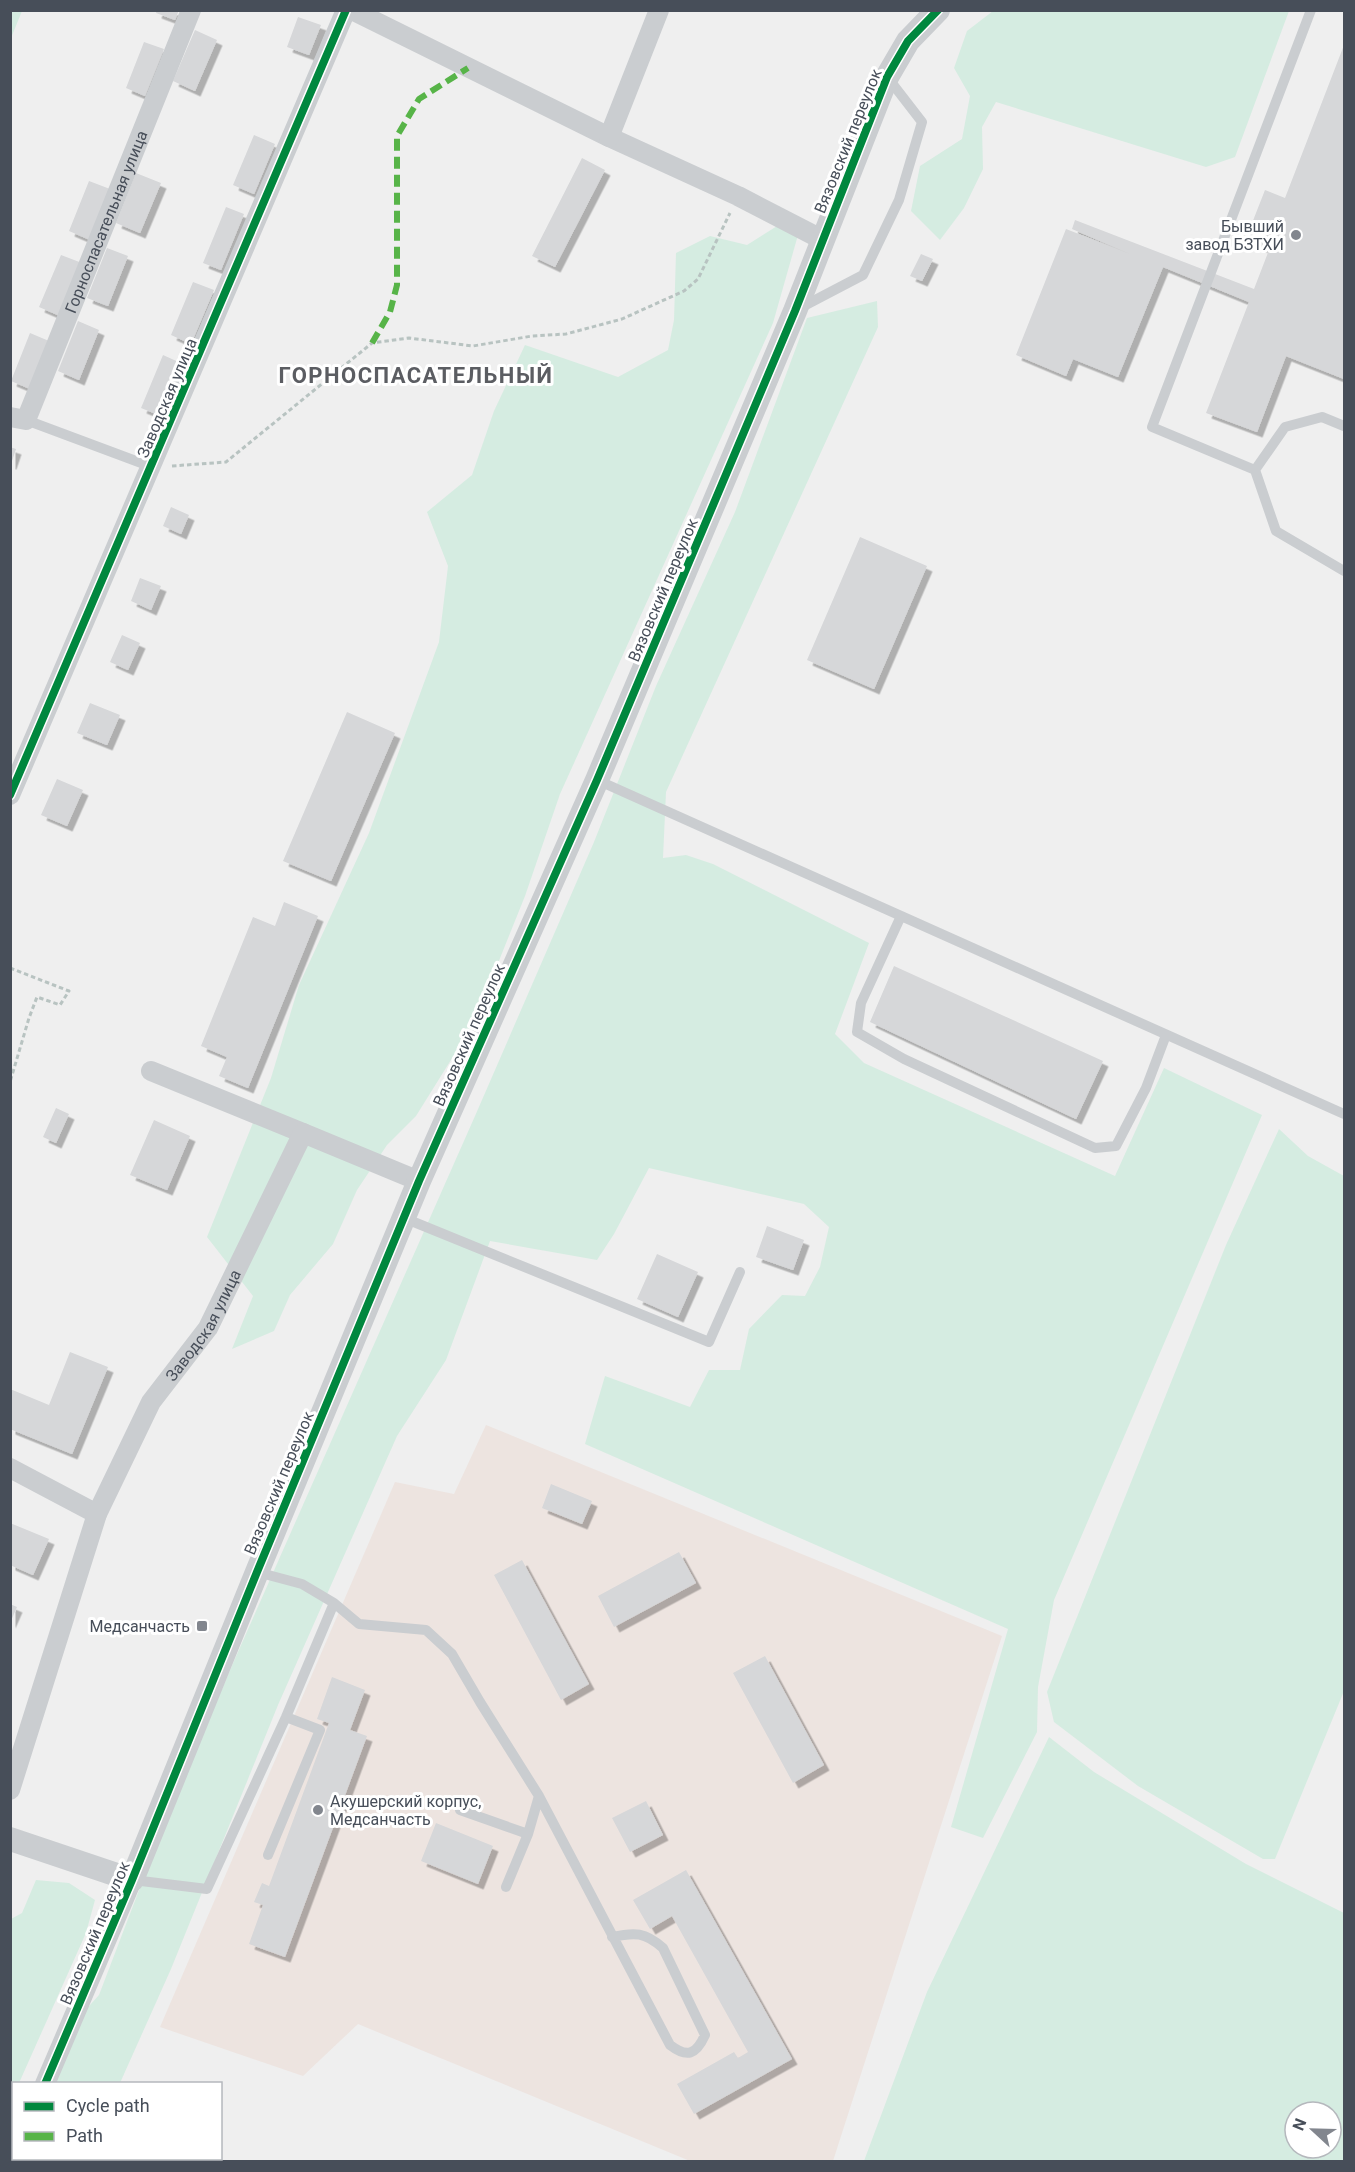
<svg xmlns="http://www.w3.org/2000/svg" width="1355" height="2172" font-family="Roboto,sans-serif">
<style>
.medical{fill:#ede4e0}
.green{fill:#d5ece1;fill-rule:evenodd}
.building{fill:#d6d7d9;filter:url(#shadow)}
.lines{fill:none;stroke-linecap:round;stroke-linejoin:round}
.path{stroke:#b8c3c1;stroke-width:3;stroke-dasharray:4.5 3;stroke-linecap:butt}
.service{stroke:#cacdd0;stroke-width:10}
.minor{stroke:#cacdd0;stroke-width:20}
.tertiary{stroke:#cacdd0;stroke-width:24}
.quiet{stroke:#57b448;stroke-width:6;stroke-dasharray:12 6;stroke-linecap:butt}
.cycleway-casing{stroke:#fff;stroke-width:11}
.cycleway{stroke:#00873e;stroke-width:8}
.poi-dot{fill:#82868e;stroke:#fff;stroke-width:2}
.labels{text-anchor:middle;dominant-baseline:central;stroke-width:6;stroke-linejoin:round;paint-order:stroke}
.street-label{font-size:16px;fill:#474e59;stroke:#fff}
.poi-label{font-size:16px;fill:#474e59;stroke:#fff;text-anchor:end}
.district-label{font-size:22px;font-weight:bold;letter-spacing:1.5px;fill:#5b5d62;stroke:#fff}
</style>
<defs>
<filter id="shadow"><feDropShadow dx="5.5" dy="5.5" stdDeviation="0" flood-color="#0004"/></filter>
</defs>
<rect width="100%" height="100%" fill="#efefef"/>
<!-- medical -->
<path class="medical" d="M486 1425 1002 1636 833 2161H690L358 2024 303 2076 160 2027 395 1482 454 1494Z"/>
<!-- green -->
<path class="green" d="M11 10 22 11 11 38 10 11Z
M993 11V10L1289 11 1235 157 1206 167 996 102 982 127 983 169 964 208 940 240 911 211 920 166 962 139 970 96 954 68 967 31Z
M785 221 798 235 773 323 560 794 525 896 474 1023 416 1116 387 1145 357 1190 333 1244 290 1295 274 1331 232 1349 253 1296 207 1237 271 1078 299 985 369 833 439 642 448 566 427 512 472 475 494 411 525 345 618 377 668 350 674 320 676 253 710 236 747 245Z
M877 301 878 327 666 792 663 858 686 855 713 864 869 943 835 1034 864 1063 1115 1176 1164 1068 1262 1115 1054 1600 1038 1687 1037 1732 983 1838 951 1827 1008 1629 585 1444 605 1376 690 1407 709 1370H740L749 1329 782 1295 805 1296 820 1267 829 1227 804 1204 649 1168 614 1234 597 1260 490 1241 446 1360 397 1436 278 1705 171 1969 120 2083 54 2084 80 2016 99 1995 162 1830 234 1661 475 1116 594 842 656 686 735 512 807 318Z
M1279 1129 1308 1156 1344 1176V1691L1275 1859H1263L1138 1786 1054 1722 1047 1692 1226 1245Z
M1049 1737 1094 1772 1246 1864 1344 1913V2161H864L927 1992ZM1295 2112H1331V2148H1295Z
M36 1880 69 1883 95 1900 86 1933 19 2083 14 2084 13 2096 11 2104V1919L22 1913Z
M25 2159V2158L87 2159 85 2162 24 2161Z"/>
<!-- building -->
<path class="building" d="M157 10H179L175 20 156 13Z
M298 17 321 25 309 55 287 47Z
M195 30 217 40 195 91 173 81Z
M144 42 164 49 145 96 126 88Z
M1344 45V379L1286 356 1257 432 1206 413 1249 302 1163 267 1118 377 1073 359 1066 376 1016 355 1066 229 1130 254 1072 229 1075 220 1254 289 1269 250 1245 241 1265 190 1285 198Z
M254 135 275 144 254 194 233 185Z
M582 158 605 170 555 267 532 256Z
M136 173 161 183 140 233 116 223Z
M89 181 110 189 90 240 69 231Z
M226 207 244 214 221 270 203 263Z
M107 248 128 256 108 306 87 298Z
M921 254 933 259 922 281 910 276Z
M61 255 82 263 60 316 39 307Z
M193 282 214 290 191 344 171 335Z
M78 321 99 330 79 380 58 371Z
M30 333 49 341 30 389 11 381Z
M163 355 183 364 161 416 141 408Z
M10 447 16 449 11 464H10Z
M171 507 189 515 181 534 163 526Z
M860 537 927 566 874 689 807 660Z
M140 578 161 586 151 610 131 601Z
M122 635 140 643 128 670 110 662Z
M90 703 120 715 107 745 77 733Z
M347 712 395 733 331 881 283 861Z
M57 779 83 790 67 826 41 815Z
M284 902 318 916 248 1088 219 1076 227 1057 201 1046 253 917 275 926Z
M894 966 1103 1061 1076 1119 870 1022Z
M56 1108 69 1114 56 1143 43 1137Z
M154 1120 190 1136 167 1190 130 1175Z
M767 1226 804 1240 793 1270 756 1257Z
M657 1254 698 1272 678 1317 637 1299Z
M70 1352 108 1367 72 1454 10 1429V1389L49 1405Z
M551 1484 592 1501 582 1524 542 1508Z
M10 1523 49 1539 33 1575 10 1565Z
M679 1552 696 1583 614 1627 598 1596Z
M522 1560 589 1684 561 1700 494 1575Z
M10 1604 17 1607 10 1623Z
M765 1656 824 1765 793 1783 733 1673Z
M332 1677 365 1690 350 1730 367 1736 285 1957 249 1944 263 1905 254 1902 262 1883 269 1886 329 1723 317 1719Z
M646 1801 663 1835 630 1852 612 1818Z
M436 1823 493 1846 478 1884 421 1861Z
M686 1870 792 2059 694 2114 677 2084 734 2052 738 2058 748 2052 672 1916 650 1929 633 1900Z"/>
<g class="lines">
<!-- path -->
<path class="path" d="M172 466 226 462 372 343 409 338 473 346 532 336 566 334 622 319 684 291 698 279 730 213
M10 968 69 991 60 1005 37 997 29 1018 10 1082"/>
<!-- service -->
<path class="service" d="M1311 10 1152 427 1255 470 1285 427 1322 417 1344 426
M798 309 863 275 899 200 922 122 888 78
M26 420 152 467
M1255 470 1276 531 1344 571
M597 780 1344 1114
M901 916 861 1003 857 1032 904 1059 1095 1148 1116 1146 1146 1088 1166 1035
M404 1218 709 1342 740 1272
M334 1603 359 1624 426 1630 452 1654 480 1702 539 1796 670 2045C687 2058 696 2055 705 2035L663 1948C645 1932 635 1932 612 1937
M460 1810 528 1834
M268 1855 320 1730 286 1717
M133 1880 207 1889 286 1717 334 1603 302 1584 257 1572
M506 1887 528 1834 539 1796"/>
<!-- minor -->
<g class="minor">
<path d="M352 10 609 137 738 196 823 240"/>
<path d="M609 137 659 10"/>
<path id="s1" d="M10 417 26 420 191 10"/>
<path d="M10 795 346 10"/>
<path d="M151 1071 303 1133"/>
<path d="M10 1468 97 1514"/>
<path id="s2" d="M10 1790 97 1514 151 1402 208 1328 303 1133 419 1181"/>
<path d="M45 2084 132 1880"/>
<path d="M12 2162 14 2158"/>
</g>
<!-- tertiary -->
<path class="tertiary" d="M10 1839 132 1880 257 1572 419 1181 597 780 795 311 887 77 908 41 938 10"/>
<!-- quiet -->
<path class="quiet" d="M372 343 390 312 397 285V136L419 99 468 68"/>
<defs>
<path id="cycleway" d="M10 795 346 10
M45 2084 132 1880 257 1572 419 1181 597 780 795 311 887 77 908 41 938 10"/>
</defs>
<!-- cycleway casing -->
<use href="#cycleway" class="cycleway-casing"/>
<!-- cycleway -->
<use href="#cycleway" class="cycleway"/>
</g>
<!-- markers -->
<g class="poi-dot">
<circle cx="1296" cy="235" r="6"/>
<rect x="196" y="1620" width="12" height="12" rx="3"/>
<circle cx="318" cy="1810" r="6"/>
</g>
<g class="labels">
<!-- street labels -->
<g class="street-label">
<text transform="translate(848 141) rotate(-68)">Вязовский переулок</text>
<text stroke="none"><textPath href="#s1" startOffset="230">Горноспасательная улица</textPath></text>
<text transform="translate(167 398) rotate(-67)">Заводская улица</text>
<text transform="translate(663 590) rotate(-67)">Вязовский переулок</text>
<text transform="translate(469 1035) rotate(-66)">Вязовский переулок</text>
<text stroke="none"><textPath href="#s2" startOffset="507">Заводская улица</textPath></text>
<text transform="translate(279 1483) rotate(-67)">Вязовский переулок</text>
<text transform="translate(95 1933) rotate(-67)">Вязовский переулок</text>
</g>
<!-- poi labels -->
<g class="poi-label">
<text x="1284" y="226">Бывший<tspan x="1284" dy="18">завод БЗТХИ</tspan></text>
<text x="190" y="1626">Медсанчасть</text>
<text x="330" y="1801" text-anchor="start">Акушерский корпус,<tspan x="330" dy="18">Медсанчасть</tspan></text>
</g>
<!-- district labels -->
<g class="district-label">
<text x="416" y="375">ГОРНОСПАСАТЕЛЬНЫЙ</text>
</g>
</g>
<!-- border -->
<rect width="1355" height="2172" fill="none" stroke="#474e59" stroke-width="24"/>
<!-- legend -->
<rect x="12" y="2082" width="210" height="78" fill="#ffffff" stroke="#b5b8bd" stroke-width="1.5"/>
<rect x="24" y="2102" width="30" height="9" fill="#00873e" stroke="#b5b8bd" stroke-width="1.5"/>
<text x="66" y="2112" font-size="18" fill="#474e59">Cycle path</text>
<rect x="24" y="2132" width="30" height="9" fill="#57b448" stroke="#b5b8bd" stroke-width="1.5"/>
<text x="66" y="2142" font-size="18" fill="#474e59">Path</text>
<!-- north arrow -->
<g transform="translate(1313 2130) rotate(292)"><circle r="28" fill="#ffffff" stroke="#b5b8bd" stroke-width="1.5"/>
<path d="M0-4.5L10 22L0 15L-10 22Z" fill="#82868e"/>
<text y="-9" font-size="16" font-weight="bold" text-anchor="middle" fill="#474e59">N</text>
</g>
</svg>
